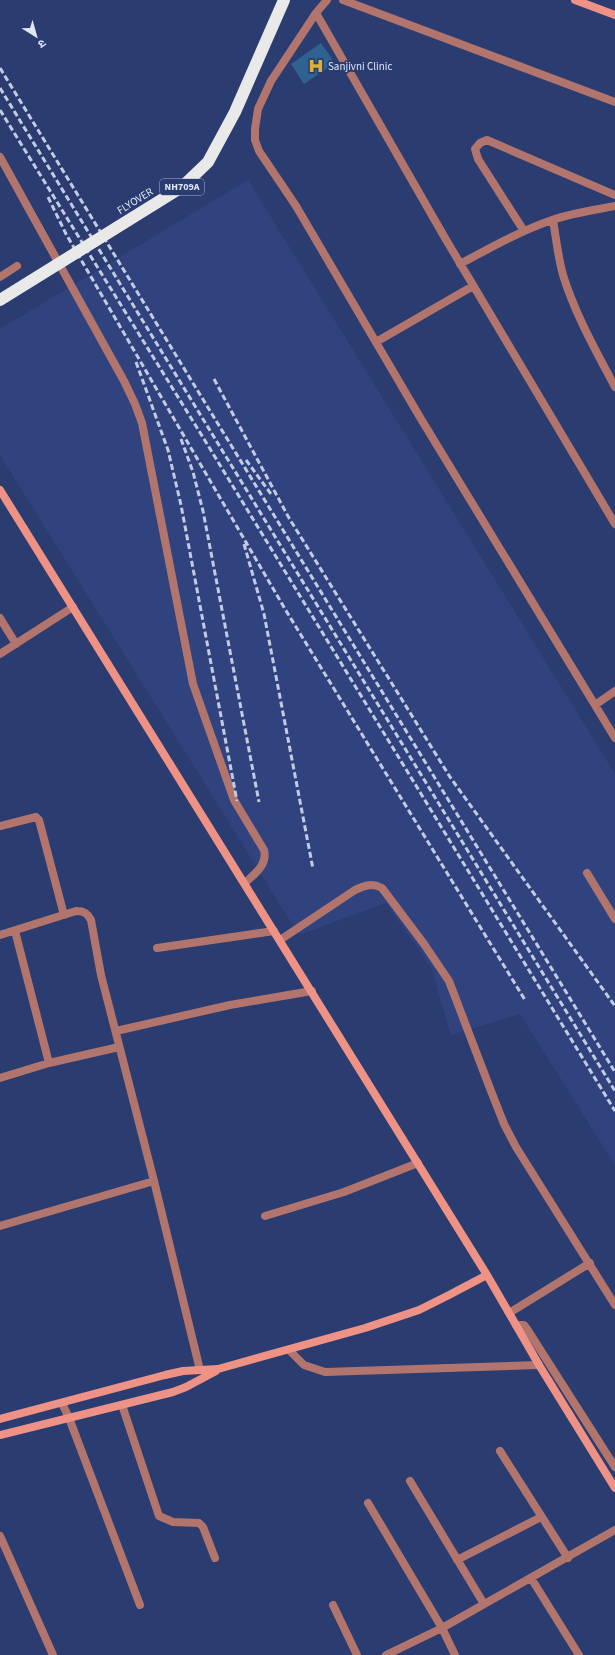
<svg xmlns="http://www.w3.org/2000/svg" width="615" height="1655" font-family="'Source Sans 3','Noto Sans Devanagari',sans-serif">
<style>
.built{fill:#31437e}
.building{fill:#2f6290}
.lines{fill:none;stroke-linecap:round;stroke-linejoin:round}
.lane{stroke:#b1756e;stroke-width:8}
.street{stroke:#b1756e;stroke-width:8}
.secondary{stroke:#ef9286;stroke-width:8}
.rail{stroke:#c2cbe4;stroke-width:3;stroke-dasharray:6 3;stroke-linecap:butt}
.highway-bridge{stroke:#e9e9e9;stroke-width:12}
.labels{text-anchor:middle;dominant-baseline:central;stroke-width:4;stroke-linejoin:round;paint-order:stroke}
.shield{fill:#2a3c70;stroke:#a8b3d1;stroke-width:1}
.shield-label{font-size:10px;font-weight:bold;fill:#dee6fa}
.poi-label{font-size:11px;fill:#dee6fa;stroke:#2a3c70;text-anchor:start}
.street-label{font-size:11px;fill:#dee6fa;stroke:#2a3c70}
</style>
<rect width="100%" height="100%" fill="#2a3c70"/>
<!-- built -->
<path class="built" d="M248 180 615 774V1165L520 1014 451 1035 431 967 386 903 299 935 0 455V329Z"/>
<!-- building -->
<path class="building" d="M321 43 335 63 304 84 291 64Z"/>
<g class="lines">
<!-- lane -->
<path class="lane" d="M0 157 124 381 135 404 142 423 193 684 234 800 264 850C268 865 254 874 245 883
M516 1325H524L527 1329 615 1467
M122 1405 159 1516 173 1522 199 1523 203 1527 215 1558"/>
<!-- street -->
<path class="street" d="M327 0 316 13 271 81 258 109 255 129V140L259 151 296 206 421 419 615 738
M343 0 615 102
M316 13 445 238 615 524
M553 220C556 238 558 257 563 275 575 314 596 351 615 387
M524 231 478 159 475 149 480 143 487 140 615 195
M460 264C490 248 520 231 552 220 572 213 594 210 615 206
M0 277 17 266
M376 342 473 286
M0 618 16 644
M0 654 73 607
M595 705 615 691
M0 826 36 817 39 820 64 915
M587 873 615 919
M15 931 49 1063
M0 935 76 911C84 911 87 913 91 920L101 975 154 1181 200 1370
M280 940 355 890C366 885 372 883 382 888L424 944 449 981 491 1091 504 1124 516 1147 615 1305
M157 948 274 931
M116 1031 230 1005 312 991
M0 1078 49 1063 119 1047
M265 1216 344 1192 418 1163
M0 1226 154 1181
M509 1313 590 1263
M289 1350 304 1365 325 1372 539 1365
M62 1403 69 1418 140 1605
M500 1451 568 1558
M410 1481 484 1604
M368 1503 442 1628 455 1655
M0 1536 53 1655
M457 1560 541 1517
M531 1578 579 1655
M333 1605 357 1655
M386 1655 442 1628 615 1530"/>
<!-- secondary -->
<path class="secondary" d="M575 0 615 15
M0 490 487 1275 539 1365 615 1488
M0 1419 165 1375 183 1371 218 1369 365 1328 419 1310 449 1295 487 1275
M0 1435 173 1392 186 1387 216 1371"/>
<!-- rail -->
<path class="rail" d="M0 68 615 1072
M0 88 615 1091
M0 110 204 439 615 1111
M48 197 66 234 285 609 525 1000
M136 362 168 450 181 505 237 801
M214 379 289 518 450 777 615 1006
M181 439 193 472 203 511 259 802
M246 460 271 494
M244 544 264 614 313 869"/>
<!-- highway-bridge -->
<path class="highway-bridge" d="M0 300 182 187 208 162 235 112 284 0"/>
</g>
<!-- icons -->
<defs>
<symbol id="hospital-bare" viewBox="-9 -9 18 18"><path d="M-5-5h3v3.5h4V-5h3V5h-3V1.5h-4V5h-3Z" fill="#deb133" stroke="#2a3c70" stroke-width="2.5" paint-order="stroke"/></symbol>
</defs>
<g fill-rule="evenodd">
<use href="#hospital-bare" x="305" y="55" width="22" height="22"/>
</g>
<g class="labels">
<!-- shield labels -->
<rect class="shield" x="160" y="179" width="44" height="16" rx="3"/>
<g class="shield-label">
<text x="182" y="187">NH709A</text>
</g>
<!-- poi labels -->
<g class="poi-label">
<text x="328" y="66">Sanjivni Clinic</text>
</g>
<!-- street labels -->
<g class="street-label">
<text transform="translate(135 201) rotate(-32)">FLYOVER</text>
</g>
</g>
<!-- north arrow -->
<g transform="translate(36 36) rotate(143)" stroke="#2a3c70" stroke-width="3" paint-order="stroke">
<path d="M0-3L7 15L0 10L-7 15Z" fill="#dee6fa"/>
<text y="-6" font-size="11" font-weight="bold" text-anchor="middle" fill="#dee6fa">उ</text>
</g>
</svg>
